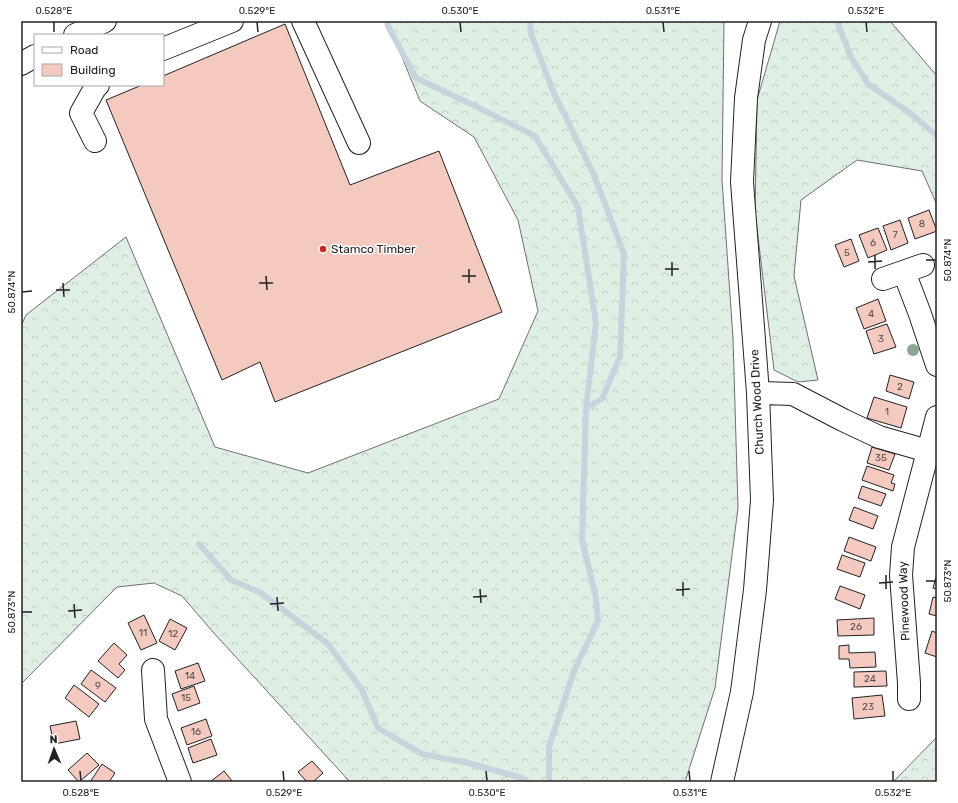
<svg xmlns="http://www.w3.org/2000/svg" width="958" height="803" font-family="Rubik,sans-serif">
<style>
.forest{fill:url(#forest-crowns);stroke:#6f6f6f}
.lines{fill:none;stroke-linecap:round;stroke-linejoin:round}
.stream{stroke:#c7d3dd;stroke-width:6}
.building{fill:#f3c9c0;stroke:#222}
.minor-casing{stroke:#222;stroke-width:24}
.minor{stroke:#fff;stroke-width:22}
.tree{fill:#8da692}
.ticks{fill:none;stroke:#222;stroke-width:1.5}
.poi-dot{fill:#c62828;stroke:#fff;stroke-width:1.5}
.labels{text-anchor:middle;dominant-baseline:central;stroke-width:3;stroke-linejoin:round;paint-order:stroke}
.number-label{font-size:10px;fill:#564c4a}
.poi-label{font-size:12px;fill:#222;stroke:#fff;text-anchor:start}
.street-label{font-size:12px;fill:#222;stroke:#fff}
.neatline{fill:none;stroke:#222;stroke-width:1.5}
.ticks-label{font-size:10px;text-anchor:middle;fill:#222}
</style>
<defs>
<pattern id="forest-crowns" width="20" height="18" patternUnits="userSpaceOnUse"><rect width="20" height="18" fill="#e0efe3"/><path d="M2 6a3 3 0 1 1 6 0M12 15a3 3 0 1 1 6 0" fill="none" stroke="#c0cdc2"/></pattern>
</defs>
<rect width="100%" height="100%" fill="#fff"/>
<!-- forest -->
<path class="forest" d="M387 21H724L722 180 733 338 738 508 715 688 685 782H350L213 632 182 596 154 583 117 587 21 684V326L26 315 126 237 215 447 308 473 499 399 538 311 518 220 474 137 420 101Z
M780 21H890L937 76V205L922 171 857 160 801 200 794 276 818 380 798 382 774 370 755 212 757 100Z
M937 737V782H893Z"/>
<g class="lines">
<!-- stream -->
<path class="stream" d="M387 21 388 26 416 78 471 104 535 136 578 207 596 323 586 408 582 540 596 598 598 621 574 671 549 747V782
M530 21 531 34 553 91 594 175 624 254 620 357 602 399 586 408
M837 21 850 55 868 84 910 113 937 136
M199 544 231 580 261 593 328 644 362 690 378 728 422 754 468 763 522 778 526 782"/>
</g>
<!-- building -->
<path class="building" d="M285 24 350 185 439 151 502 312 275 402 260 362 222 380 106 100 142 85H163V76Z
M929 210 937 231 915 239 908 218Z
M900 220 908 243 891 250 883 226Z
M878 228 887 250 868 258 859 235Z
M851 239 859 261 844 267 835 245Z
M878 299 886 321 864 329 856 308Z
M887 324 896 347 874 354 866 331Z
M890 375 914 382 909 399 886 391Z
M874 397 907 407 901 428 867 418Z
M872 447 895 454 889 470 867 463Z
M867 466 894 475 891 483 895 484 893 491 862 480Z
M862 486 886 494 881 506 858 498Z
M854 507 878 516 873 529 849 520Z
M849 537 876 547 871 561 844 551Z
M842 555 865 563 860 577 837 569Z
M937 574V589L933 588Z
M840 586 865 595 860 609 835 599Z
M933 597 937 598V616L929 614Z
M144 615 157 643 141 650 128 623Z
M874 618V635L838 636 837 620Z
M170 619 187 628 175 650 159 641Z
M932 631 937 633V657L925 653Z
M114 643 127 655 119 664 125 670 118 678 98 661Z
M849 645V653L875 652 876 667 850 668 849 659H839V646Z
M198 663 205 681 181 689 175 671Z
M91 670 116 688 105 702 81 684Z
M886 671 887 686 854 687V672Z
M74 685 99 704 89 717 65 698Z
M194 686 200 703 178 711 172 694Z
M882 695 885 716 854 719 852 698Z
M206 719 212 736 187 745 181 728Z
M76 721 80 739 54 744 50 726Z
M211 739 217 755 193 763 188 748Z
M87 753 99 765 79 782 68 770Z
M312 761 323 773 313 782H307L298 772Z
M102 764 115 773 109 782H90Z
M224 771 233 782H210Z"/>
<g class="lines">
<defs>
<path id="minor" d="M303 21 359 143
M75 35 105 21
M163 49 232 21
M21 64 35 56
M95 141 81 113 95 88 98 85
M904 272 920 314 937 365
M883 279 923 265
M758 393 793 394 843 420 879 437 928 451
M153 670 156 719 180 782
M909 699V683L901 575 903 547 937 417
M722 782 742 692 755 590 762 500 758 393 742 182 746 98 754 40 760 21"/>
</defs>
<!-- minor casing -->
<use href="#minor" class="minor-casing"/>
<!-- minor -->
<use href="#minor" class="minor"/>
</g>
<!-- trees -->
<circle class="tree" cx="913" cy="350" r="6"/>
<!-- ticks -->
<path class="ticks" d="M54 22V32M257 22 258 32M460 22 461 32M663 22 664 32M866 22 867 32M875 255V269M926 260H936M672 262V276M868 262 882 261M469 269V283M665 269H679M266 276 267 290M462 276H476M63 283 64 297M259 283H273M56 290H70M22 292 32 291M886 575V589M926 581H936M683 582V596M879 583 893 582M480 589 481 603M676 590 690 589M277 597 278 611M473 597 487 596M74 604 75 618M270 604 284 603M68 611 82 610M22 612H32M80 771 81 781M283 771 284 781M486 771 487 781M689 771 690 781M893 771V781"/>
<!-- markers -->
<circle class="poi-dot" cx="323" cy="249" r="4"/>
<g class="labels">
<!-- number labels -->
<g class="number-label">
<text x="922" y="224">8</text>
<text x="895" y="235">7</text>
<text x="873" y="243">6</text>
<text x="847" y="253">5</text>
<text x="871" y="314">4</text>
<text x="881" y="339">3</text>
<text x="900" y="387">2</text>
<text x="887" y="412">1</text>
<text x="881" y="458">35</text>
<text x="856" y="627">26</text>
<text x="143" y="633">11</text>
<text x="173" y="634">12</text>
<text x="190" y="676">14</text>
<text x="870" y="679">24</text>
<text x="98" y="686">9</text>
<text x="186" y="698">15</text>
<text x="868" y="707">23</text>
<text x="196" y="732">16</text>
</g>
<!-- poi labels -->
<g class="poi-label">
<text x="331" y="249">Stamco Timber</text>
</g>
<!-- street labels -->
<g class="street-label">
<text transform="translate(757 402) rotate(-93)">Church Wood Drive</text>
<text transform="translate(904 601) rotate(-92)">Pinewood Way</text>
</g>
</g>
<!-- border -->
<rect width="958" height="803" fill="none" stroke="#ffffff" stroke-width="44"/>
<!-- legend -->
<rect x="34" y="34" width="130" height="52" fill="#ffffff" stroke="#a7a7a7"/>
<rect x="42" y="47" width="20" height="6" fill="#ffffff" stroke="#a7a7a7"/>
<text x="70" y="54" font-size="12" fill="#222222">Road</text>
<rect x="42" y="64" width="20" height="12" fill="#f3c9c0" stroke="#a7a7a7"/>
<text x="70" y="74" font-size="12" fill="#222222">Building</text>
<!-- north arrow -->
<g transform="translate(54 749) rotate(358)" stroke="#ffffff" stroke-width="3" paint-order="stroke">
<path d="M0-3L7 15L0 10L-7 15Z" fill="#222222"/>
<text y="-6" font-size="11" font-weight="bold" text-anchor="middle" fill="#222222">N</text>
</g>
<rect x="22" y="22" width="914" height="759" class="neatline"/>
<g class="ticks-label">
<text x="54" y="14">0.528°E</text>
<text x="257" y="14">0.529°E</text>
<text x="460" y="14">0.530°E</text>
<text x="663" y="14">0.531°E</text>
<text x="866" y="14">0.532°E</text>
<text transform="translate(947 260) rotate(-90)" y="4">50.874°N</text>
<text transform="translate(11 292) rotate(-90)" y="4">50.874°N</text>
<text transform="translate(947 581) rotate(-90)" y="4">50.873°N</text>
<text transform="translate(11 612) rotate(-90)" y="4">50.873°N</text>
<text x="81" y="796">0.528°E</text>
<text x="284" y="796">0.529°E</text>
<text x="487" y="796">0.530°E</text>
<text x="690" y="796">0.531°E</text>
<text x="893" y="796">0.532°E</text>
</g>
</svg>
